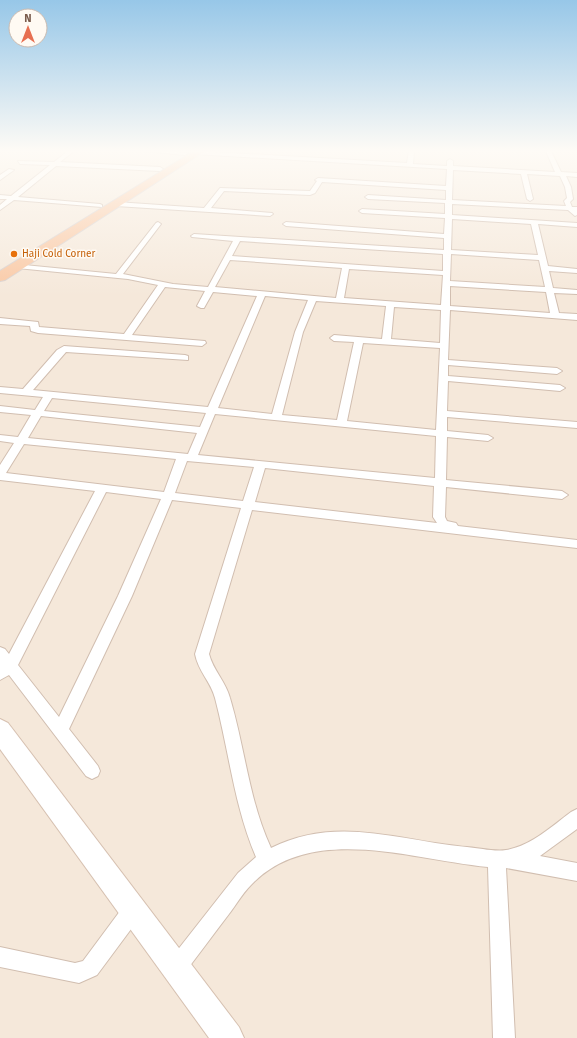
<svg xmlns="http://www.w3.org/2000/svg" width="577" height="1038" font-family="'Fira Sans',sans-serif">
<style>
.residential{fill:#f5e8da}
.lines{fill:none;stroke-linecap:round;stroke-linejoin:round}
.minor-casing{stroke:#d1beb0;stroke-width:2}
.secondary-casing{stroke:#d6c0b0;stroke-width:2}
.trunk-casing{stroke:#dad1cd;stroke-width:2}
.minor{fill:#fff;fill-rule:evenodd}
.secondary{fill:#fff;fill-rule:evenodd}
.trunk{fill:#f9c8a4;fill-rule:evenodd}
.food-dot{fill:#e8710a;stroke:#fffaf3;stroke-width:1.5}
.labels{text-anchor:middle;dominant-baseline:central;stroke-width:3;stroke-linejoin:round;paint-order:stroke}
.far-food-label{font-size:10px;fill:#c56008;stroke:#fffaf3;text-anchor:start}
</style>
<rect width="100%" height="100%" fill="#fdf6ec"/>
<!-- residential -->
<path class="residential" d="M0 151H577V1038H0Z"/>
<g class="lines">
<defs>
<path id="minor" d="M68 151H74L60 162 160 167 163 169 160 171 56 166 18 197 100 204 102 205V207L14 200 0 210V205L7 199H0V195L11 196 50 165 20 164 18 161 54 162Z
M144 151H169L188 153 185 155Z
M196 151 407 163 409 151H414L413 164 447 166V161L450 159 453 161V166L555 172 546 151H551L561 172 577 173V177L566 176 571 187 573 199 570 202 572 207H577V215L575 216 568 210 452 204V215L577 223V227L538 224 548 266 577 269V273L549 271 553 288 577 290V294L554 293 559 313 577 314V320L450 310 448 360 557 368 562 371 557 374 448 365V376L560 385 565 388 560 391 448 381 447 411 577 422V428L447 417V431L488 435 493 438 488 441 447 437 446 480 562 491 568 495 562 499 446 487 445 517 447 521 456 523 458 526 577 540V548L252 510 209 654C213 670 226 682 230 698 245 748 249 801 271 848 338 815 399 841 467 847 479 848 495 852 506 850 531 846 551 827 571 812L577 809V829L540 856 577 863V881L506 868 515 1038H493L488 867C413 860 311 822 251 885 242 894 236 905 229 914 213 935 198 955 183 975L176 978 169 975 166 968 169 961 238 873 256 857C234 806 229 751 215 698 211 682 198 671 195 654L241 508 172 500 132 596 69 729 98 766 100 771 98 776 92 779 86 776 9 675 0 680V647L5 649 9 654 95 491 0 480V465L14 443 0 441V435L18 437 31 415 0 412V406L35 410 43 397 0 393V387L23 389 57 350 64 346 185 355 188 356V360L66 352 33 390 208 407 257 296 213 292 204 308H201L197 306 205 291 165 287 132 335 205 341 206 343 202 346 38 333 31 331 30 326 0 324V318L38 322 39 327 124 334 158 285 128 279 17 268H14V264L116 274 156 223 158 222 161 224 123 274 173 284 208 287 233 241 192 237 191 236 194 234 444 250V238L286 226 283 224 286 222 444 234 445 218 362 213 359 211 362 209 445 214V203L368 199 365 197 368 195 446 200V190L322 182 315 193 310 195 224 191 211 208 272 213 273 214 270 216 116 206 113 204 116 202 204 208 220 188 310 191 317 181 315 180 318 178 446 186 447 169 194 154ZM453 170 521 174 527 199 530 201 533 199 527 174 560 176 565 187 567 198 564 201 566 206 452 200ZM452 219 531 224 538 255 451 250ZM240 241 443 254V271L232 256ZM451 254 539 260 545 287 450 281ZM230 260 342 268 336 298 215 287ZM349 269 443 275 441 305 344 298ZM450 286 546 292 550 313 450 306ZM265 296 308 300 295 332 272 414 218 408ZM316 301 386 306 382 339 334 335 330 338 334 341 354 342 337 420 282 415 303 332ZM394 307 441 310 440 343 391 339ZM363 343 440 348 436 430 347 421ZM52 398 206 413 200 427 44 411ZM215 414 436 436 435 478 198 455ZM41 416 197 433 188 454 28 438ZM24 444 176 459 164 492 6 473ZM187 461 254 467 243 501 175 493ZM265 468 434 486 433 517 437 523 255 502ZM106 492 161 499 118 596 59 717 18 665Z
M9 169 14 170 0 180V175Z
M133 901 140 903 142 910 140 917 97 975 79 983 0 967V947L75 963 83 961 126 903Z"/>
<path id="secondary" d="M0 719 8 723 239 1027 244 1038H209L0 749Z"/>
<path id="trunk" d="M194 151H205L5 280 0 281V271Z"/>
</defs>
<!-- minor casing -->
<use href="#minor" class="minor-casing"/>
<!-- secondary casing -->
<use href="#secondary" class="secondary-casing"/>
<!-- trunk casing -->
<use href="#trunk" class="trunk-casing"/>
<!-- minor -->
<use href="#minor" class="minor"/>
<!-- secondary -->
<use href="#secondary" class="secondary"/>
<!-- trunk -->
<use href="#trunk" class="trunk"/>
</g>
<!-- sky -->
<linearGradient id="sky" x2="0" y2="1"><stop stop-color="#97c7e8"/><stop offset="0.51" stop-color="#fefbf6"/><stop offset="1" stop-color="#fefbf6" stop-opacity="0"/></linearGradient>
<rect width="577" height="296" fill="url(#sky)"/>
<!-- markers -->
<circle class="food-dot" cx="14" cy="254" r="4"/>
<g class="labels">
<!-- far-food labels -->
<g class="far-food-label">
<text x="22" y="254">Haji Cold Corner</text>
</g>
</g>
<!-- north arrow -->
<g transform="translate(28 28)"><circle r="19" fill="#fffaf3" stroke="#cabbb1"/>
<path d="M0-3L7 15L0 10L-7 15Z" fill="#e76f51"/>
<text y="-6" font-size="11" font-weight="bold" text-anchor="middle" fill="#7a5c4d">N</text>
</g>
</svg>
